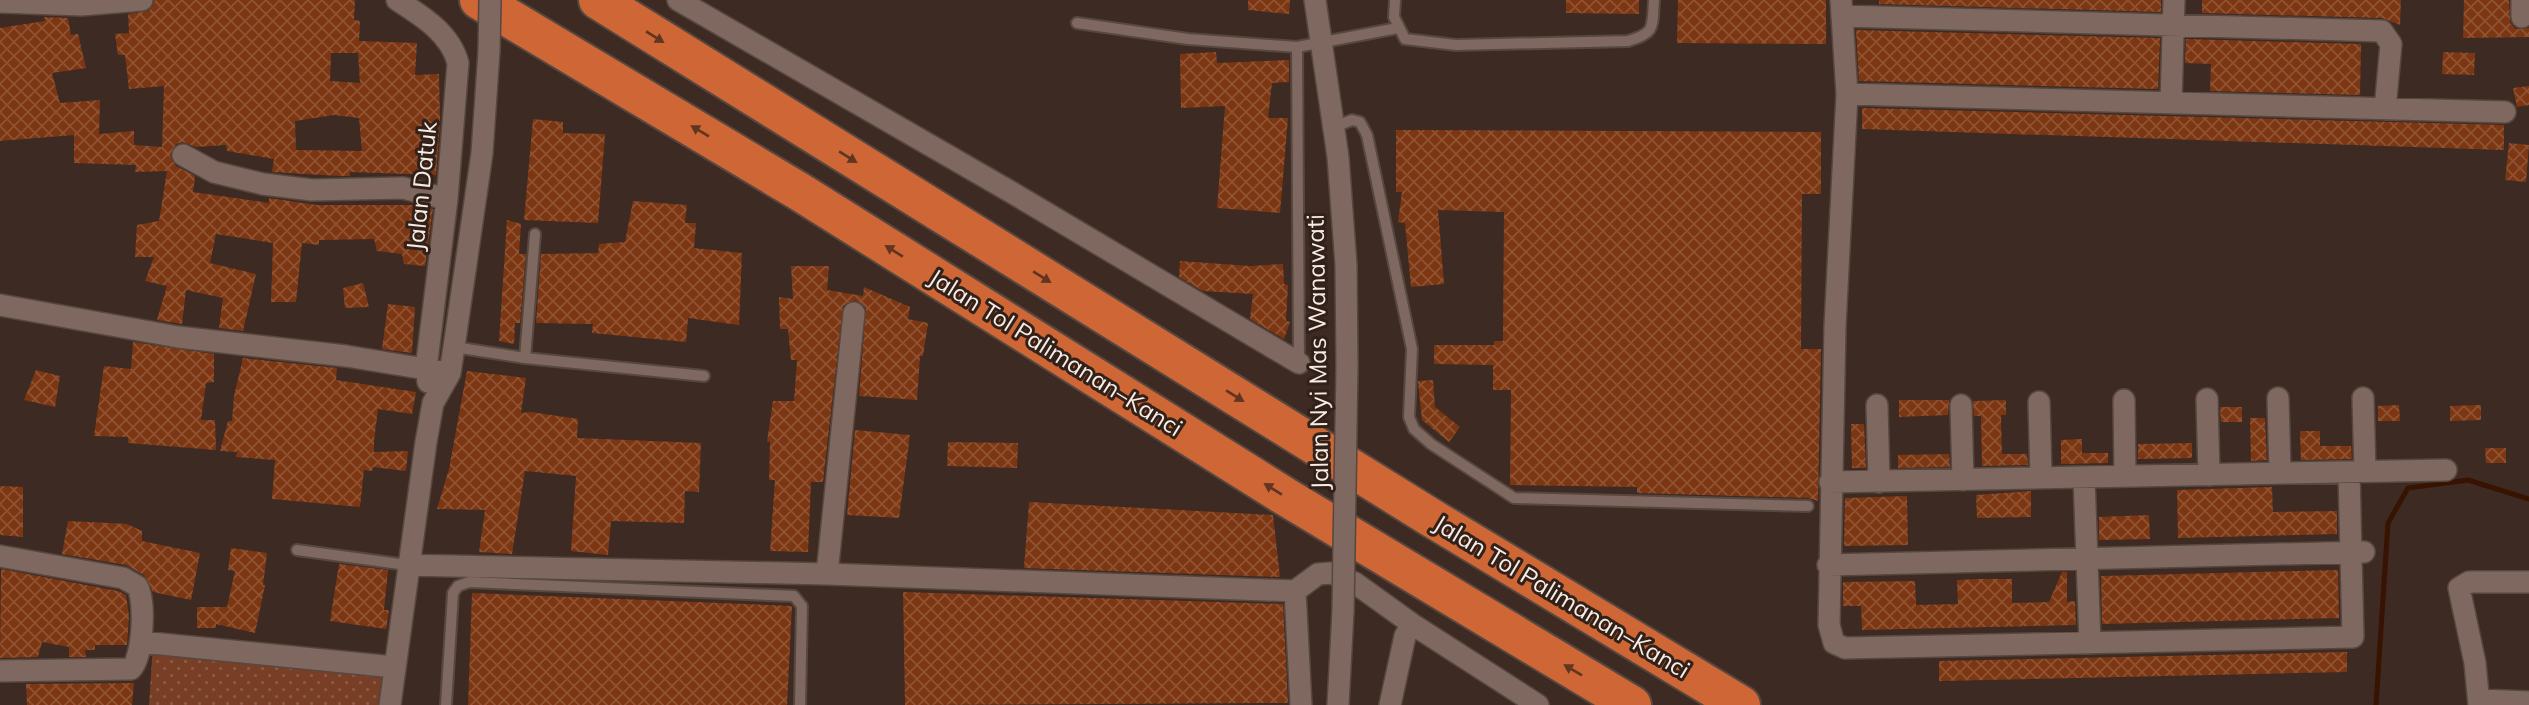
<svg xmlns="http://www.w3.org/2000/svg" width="2529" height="705" font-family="Mulish,sans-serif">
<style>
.grass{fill:url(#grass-dots)}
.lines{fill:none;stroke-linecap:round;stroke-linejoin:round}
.stream{stroke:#381302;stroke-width:5}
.building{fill:url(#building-cross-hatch);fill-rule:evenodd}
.lane-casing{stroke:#564740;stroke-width:14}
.street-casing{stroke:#564740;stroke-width:24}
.highway-casing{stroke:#564740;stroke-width:42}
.lane{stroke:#7e685f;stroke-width:10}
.street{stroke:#7e685f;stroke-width:21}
.highway{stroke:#ce6635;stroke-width:38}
.street-bridge-casing{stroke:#564740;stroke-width:24;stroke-linecap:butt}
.street-bridge{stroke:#7e685f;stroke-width:21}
.oneway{fill:#613621}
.labels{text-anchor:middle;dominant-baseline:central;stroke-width:6;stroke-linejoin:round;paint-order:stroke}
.street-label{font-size:24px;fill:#f8ece7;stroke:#322119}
</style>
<defs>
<pattern id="grass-dots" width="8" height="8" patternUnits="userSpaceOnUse" patternTransform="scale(1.75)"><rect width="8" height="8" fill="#783f26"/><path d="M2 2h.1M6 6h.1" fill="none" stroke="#8c5b46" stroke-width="1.8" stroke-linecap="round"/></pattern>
<pattern id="building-cross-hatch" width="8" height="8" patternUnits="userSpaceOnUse" patternTransform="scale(1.75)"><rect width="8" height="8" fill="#7c3611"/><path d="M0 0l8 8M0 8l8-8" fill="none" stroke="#8f5334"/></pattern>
</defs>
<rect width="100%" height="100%" fill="#3d2a22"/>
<!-- grass -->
<path class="grass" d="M153 645 383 669 378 705H149Z"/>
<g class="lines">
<!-- stream -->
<path class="stream" d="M2376 705 2388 523 2408 488 2468 480 2529 499"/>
</g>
<!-- building -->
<path class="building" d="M155 0H355L354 20 360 21 359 41 417 43 415 75 439 74 440 122 436 175 350 172V176H339L272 172 274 159 227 151 226 145 196 147 183 142 176 144 170 156 176 166 195 176 193 192 269 203V198L317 205H416L433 209 425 266 404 264 402 254 377 251 374 239 319 240V245L302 243 296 302H271L273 243 216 234 210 263 256 274 243 331 219 328 223 298 186 290 182 324 157 320 167 286 145 281 154 257H135L137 225 159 221 167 171 135 172 136 165 74 163V135L0 141V28L45 21 44 17 68 18 71 35 78 34 86 68 52 73 60 103 100 100 99 134 134 131V145L162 147 164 86 129 89 125 55H118L115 34 129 33 128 14 149 11ZM331 53H358L360 83 330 81ZM334 115 359 118 362 151 296 150 295 121Z
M1248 0H1290L1289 14 1248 10Z
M1566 0H1639V14L1566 13Z
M1678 0H1826V44L1677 43Z
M1879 0H2161V12L1879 4Z
M2202 0H2401L2400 25 2382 18 2202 13Z
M2464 0H2509L2510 23 2516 29 2529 28V37L2463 38Z
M1856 30 2160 38 2158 89 1859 81Z
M2186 39 2361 44 2360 95 2210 91 2211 64 2185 63Z
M1216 52 1217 63 1289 60V82L1272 83 1268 118H1288L1280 213 1217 208 1225 106 1181 108 1180 54Z
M2443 52 2475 53 2474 75 2442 74Z
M2529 86V105L2517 107 2513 88Z
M1862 108 2504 125V150L1862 129Z
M533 119 563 122V133L605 134 598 223 524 220Z
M1396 130 1821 132V194H1802L1801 349H1821L1818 501 1808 498 1637 493V487L1510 485 1511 390H1493V365L1434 364V345H1494V341H1503L1504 212 1438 210 1444 284 1411 287 1405 223 1398 222 1402 192H1396Z
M2509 143 2529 145 2526 182 2505 180Z
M633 201 687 205 685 223H696L694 248 742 253 739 325 688 318 686 342 592 333 593 324 536 323 541 254 598 253 599 244 625 242Z
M507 220 521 224 519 254H526L520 323H515L514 344 499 341Z
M1180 261 1250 266 1283 264 1284 284 1288 285 1286 321 1290 322 1284 339 1250 319 1253 294 1203 291 1179 277Z
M791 266H829L827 290 863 296 864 287 910 307 908 319 928 323 923 356H920L917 400 859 396 866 308 855 300 843 306 823 482H811L808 552 770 551 775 480H769L770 442H767L773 401H794L797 360H791L788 329H780L779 297 793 299Z
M363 283 369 307 345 308 343 288Z
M388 304 415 307 412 353 382 349Z
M133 342 214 354V382L206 383 201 420H215L216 450 128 443V437L94 436 104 366 131 369Z
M243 358 337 368 336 380 416 392 412 414 378 409 374 441V452L408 451 406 471 373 467 372 471 364 470 360 507 272 499 275 460 236 457 237 452 220 451 228 421H232L234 396Z
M36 370 60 376 55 407 24 400Z
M467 371 526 378 521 413 531 412 578 419 577 438 701 443 699 492 685 491 684 523 611 521 608 555 571 551 576 476 525 471 512 554 479 552 485 510 437 509 449 469Z
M1433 380 1435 407 1460 427 1449 442 1422 420 1418 381Z
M1899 400H1949L1948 415 1899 417Z
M2006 400V415H2001L2002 454H2027L2028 465 1982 466 1981 416H1974L1973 401Z
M2399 405 2400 421H2378V406Z
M2481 405V420L2450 421V406Z
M2220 407H2242V422H2221Z
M2250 418H2265L2267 460 2251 461Z
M1851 424H1864L1866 468H1852Z
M855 430 910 435 899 518 847 515Z
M2300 431H2320V446H2351L2352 459 2301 460Z
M2082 439V453H2108V463L2061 464V440Z
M948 442 1018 443 1017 468 947 466Z
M2192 443V458L2138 459V444Z
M2485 448H2506V463H2486Z
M1949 454 1950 467 1898 468V455Z
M0 486 23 487V537L0 535Z
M2272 487 2273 512 2337 511V534L2178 538 2177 490Z
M2031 491V517L1977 518 1976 495Z
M1907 496 1908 545 1844 546 1845 498Z
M1029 502 1273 515 1280 577 1024 568Z
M2149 515 2150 539 2099 540V517Z
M68 521 127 524 142 531V541L200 553 191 600 153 592 144 575 126 565 62 554Z
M231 548 267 553 263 585H265L255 633 216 624V628H197V607H227L235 571 228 570Z
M339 564 388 570 384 610H389L386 629 330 621Z
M1 569 118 591 126 595 129 616 127 645H95V650H85L86 657H69V647L42 642 38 657 0 658Z
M2338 570 2339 618 2102 624 2101 576Z
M2062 572H2067V602L2075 601 2076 625 1862 630 1861 606H1843V582L1915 581 1916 605 1958 604 1957 580 1978 579H2012V603L2049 602Z
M903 592 1283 604 1288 703 905 705Z
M472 593 792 606 787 705H468Z
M2347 652V672L1939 681V661Z
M134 683 132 705H27L26 684Z"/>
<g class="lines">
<defs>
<path id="lane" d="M1395 0 1394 17 1405 39 1456 45 1628 41C1656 33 1652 27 1654 0
M1077 23 1188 39 1297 47
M1334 127 1352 120 1360 122 1367 135 1412 349 1409 417 1414 429 1431 444 1514 498 1808 506
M454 347 525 358 535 234
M525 358 704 376
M1299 363 1297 47 1398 28
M297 550 407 565
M446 705 453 593 458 586 469 582 794 596 802 606 800 705"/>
<path id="street" d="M397 0C422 16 450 33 458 63L447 199 426 369 428 382
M678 0 1011 192 1299 363
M1315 0 1338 157 1346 265 1347 366
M1841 0 1847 94 2505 112
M2522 0V17
M0 2 81 5 142 0
M1842 16 2382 31 2391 44 2385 109
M1847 94 1835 326 1829 625 1834 643 1845 648 2353 637 2349 472
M2171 103 2174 0
M183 155 214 172 263 184 312 190 403 188 447 199
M0 305 178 337 346 356 450 373
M2278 398 2280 473
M2363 398 2365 471
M2207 399 2209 475
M2124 400 2125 476
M2039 402 2041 478
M1877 405 1879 482
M1961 405 1963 480
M2084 477 2090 643
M1830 482 2446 470
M0 556 123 578 137 586C146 601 143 657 131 669L0 671
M407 565 827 574 1295 591 1318 574 1331 573 1355 583 1412 624 1538 705
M1828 565 2364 552
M827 574 854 313
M1295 591 1301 705
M141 642 394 667
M2481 700 2529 702
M390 705 426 442 433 403 450 373 454 347 482 153 489 51
M1338 705 1343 611
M1390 705 1405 636 1412 624
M2479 705 2475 663 2459 588 2469 582H2529"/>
<path id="highway" d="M479 0 800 192 1286 497 1632 705
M598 0 1430 517 1741 705"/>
</defs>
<!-- lane casing -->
<use href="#lane" class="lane-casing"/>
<!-- street casing -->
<use href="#street" class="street-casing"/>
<!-- highway casing -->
<use href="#highway" class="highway-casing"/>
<!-- lane -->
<use href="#lane" class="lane"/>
<!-- street -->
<use href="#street" class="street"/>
<!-- highway -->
<use href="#highway" class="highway"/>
<defs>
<path id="street-bridge" d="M489 51 490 0
M1343 611 1347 366"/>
</defs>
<!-- street-bridge casing -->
<use href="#street-bridge" class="street-bridge-casing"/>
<!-- street-bridge -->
<use href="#street-bridge" class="street-bridge"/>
</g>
<!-- one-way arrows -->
<defs><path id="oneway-solid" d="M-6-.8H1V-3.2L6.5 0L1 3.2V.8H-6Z" transform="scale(1.75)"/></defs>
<g class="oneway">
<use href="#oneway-solid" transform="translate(655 37) rotate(32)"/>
<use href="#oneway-solid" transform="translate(700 131) rotate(-149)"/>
<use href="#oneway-solid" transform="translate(848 157) rotate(32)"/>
<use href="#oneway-solid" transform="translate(894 251) rotate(-148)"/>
<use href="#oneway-solid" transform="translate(1042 277) rotate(32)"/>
<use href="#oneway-solid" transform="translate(1235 396) rotate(32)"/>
<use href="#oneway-solid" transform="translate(1273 489) rotate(-148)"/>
<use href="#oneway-solid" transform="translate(1573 670) rotate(-149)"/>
</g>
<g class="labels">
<!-- street labels -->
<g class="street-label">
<text transform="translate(421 186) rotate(-84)">Jalan Datuk</text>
<text transform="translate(1056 352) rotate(32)">Jalan Tol Palimanan–Kanci</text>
<text transform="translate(1317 352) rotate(-91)">Jalan Nyi Mas Wanawati</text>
<text transform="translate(1562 596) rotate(31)">Jalan Tol Palimanan–Kanci</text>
</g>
</g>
</svg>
